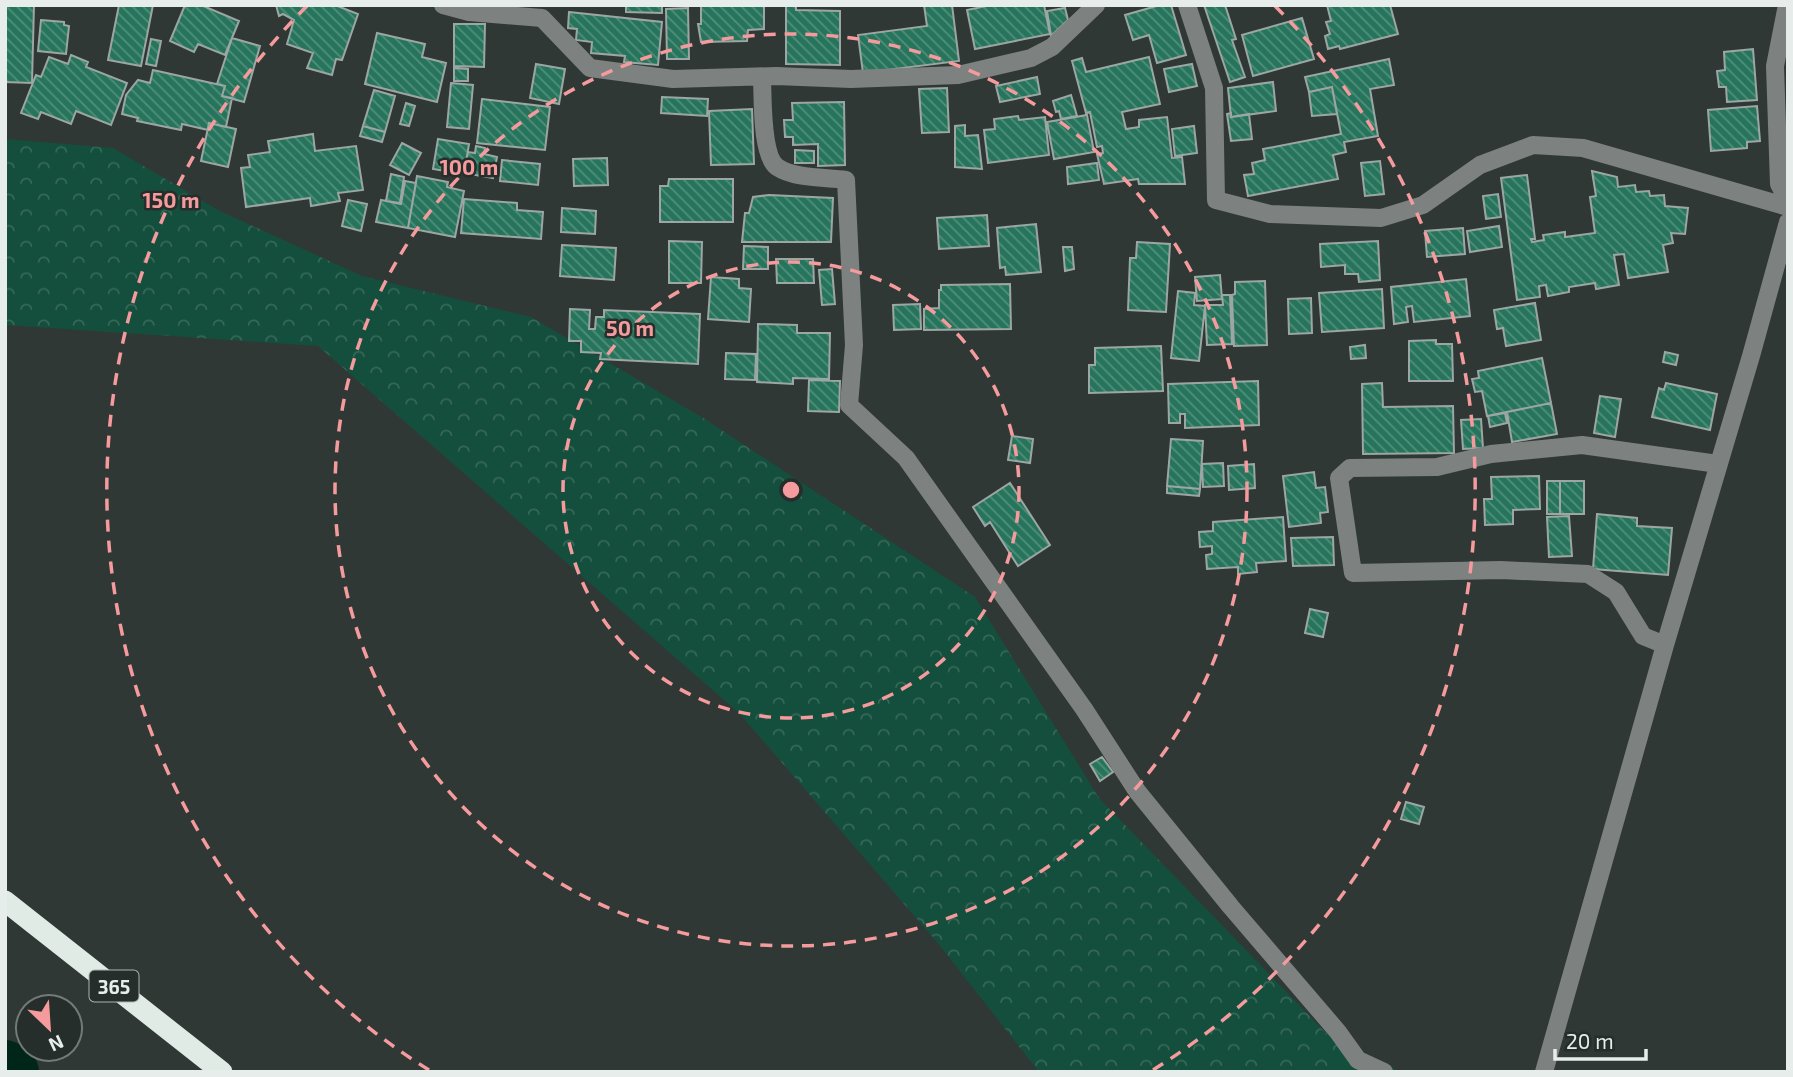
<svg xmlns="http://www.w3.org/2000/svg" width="1793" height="1077" font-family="'Exo 2',sans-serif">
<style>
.forest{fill:url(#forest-crowns)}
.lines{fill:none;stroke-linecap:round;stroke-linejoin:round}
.river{stroke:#00261a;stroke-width:54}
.building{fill:url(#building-back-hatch);stroke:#9ca6a2;stroke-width:2}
.minor{stroke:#7d817f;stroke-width:18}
.highway{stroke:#e0ebe6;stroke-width:21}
.ring{fill:none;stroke:#f59b9d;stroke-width:3.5;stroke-dasharray:12 9}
.labels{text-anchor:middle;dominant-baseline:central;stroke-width:5;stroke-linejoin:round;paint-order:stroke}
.shield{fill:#252e2a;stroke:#adb4b1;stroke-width:2}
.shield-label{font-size:19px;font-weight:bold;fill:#e7edeb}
.centre{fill:#f59b9d;stroke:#252e2a;stroke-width:3.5}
.ring-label{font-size:21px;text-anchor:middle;font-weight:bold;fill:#f59b9d;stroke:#252e2a;stroke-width:5;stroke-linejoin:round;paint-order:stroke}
</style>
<defs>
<pattern id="forest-crowns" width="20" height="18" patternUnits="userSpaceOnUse" patternTransform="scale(1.75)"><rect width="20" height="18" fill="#144e3c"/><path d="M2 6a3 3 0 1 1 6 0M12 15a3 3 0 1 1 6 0" fill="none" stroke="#366858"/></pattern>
<pattern id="building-back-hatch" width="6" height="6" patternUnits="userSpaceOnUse" patternTransform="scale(1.75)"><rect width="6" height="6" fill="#27745c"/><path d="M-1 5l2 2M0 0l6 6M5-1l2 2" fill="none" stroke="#518f7b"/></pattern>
</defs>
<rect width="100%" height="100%" fill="#2f3834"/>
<!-- forest -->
<path class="forest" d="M5 139 113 148 218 210 362 276 531 317 705 419 975 597 1099 798 1326 1033 1401 1072H1039L937 942 739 713 318 346 5 325Z"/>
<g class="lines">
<!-- river -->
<path class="river" d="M5 1067 12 1072"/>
</g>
<!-- building -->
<path class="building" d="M5 5H34L32 83 5 82Z
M119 5H153L141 66 108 60Z
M185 5H201L239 21 225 55 198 44 194 52 170 41Z
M276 5H335L358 14 342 60 336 59 332 75 307 68 313 53 287 44 294 20 283 14 279 16Z
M626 5H662V13L626 12Z
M764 5V29L748 30 747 41 701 42 698 24H701V6Z
M786 5H796V10L840 11V65L786 64Z
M924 5H952L959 61 863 73 858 35 927 26Z
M991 5H1044L1050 34 975 49 967 10Z
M1160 5H1171L1186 55 1157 63 1149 35 1133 40 1125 15Z
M1204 5H1225L1236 39 1232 40 1245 77 1230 82Z
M1327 5H1390L1398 34 1340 49 1339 46 1328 49 1325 36 1330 34 1326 22 1331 21Z
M688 8 689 59H667L666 9Z
M1065 8 1068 20 1051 36 1047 11Z
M569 12 662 22 658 65 624 62 625 56 591 53 592 42 576 40 577 29 568 28Z
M1302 18 1314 59 1253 76 1242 35Z
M41 20 64 22V25L69 26 66 54 38 51Z
M454 24H485L484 67 454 66Z
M377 33 425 44 422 57 446 63 437 102 365 84Z
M232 38 260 46 244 102 222 96 225 86 217 84Z
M151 39 161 41 156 66 146 64Z
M1753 49 1757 100 1727 102 1726 87H1719L1717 71 1725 70 1724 52Z
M71 55 88 62 86 67 127 83 111 125 76 111 71 124 41 112 38 119 21 113 36 75 41 77 49 57 68 64Z
M1149 57 1160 104 1122 112 1126 129 1139 127V120L1167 117 1172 158 1182 157 1185 184H1139L1138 179 1104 184 1097 154 1103 153 1102 146 1097 147 1090 112 1086 113 1072 61 1082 58 1086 72Z
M1389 59 1394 85 1370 89 1378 136 1344 142 1346 152 1333 155 1338 179 1248 196 1244 175 1254 174 1252 163 1265 160 1263 149 1341 134 1332 87 1309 92 1305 77Z
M536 64 565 69 559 104 530 98Z
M1192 64 1197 86 1169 92 1164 69Z
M454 68 468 69V81H454Z
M153 70 225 86 222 96 232 98 226 127 209 123 208 130 182 124 181 130 137 121 138 118 122 114 126 95 138 80 150 83Z
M1037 77 1040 94 1000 102 996 86Z
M1273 82 1276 111 1231 117 1228 88Z
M451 83 473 85 469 129 447 127Z
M1332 87 1337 114 1312 116 1309 92Z
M947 88 949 132 922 133 919 89Z
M374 90 395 96 385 132 363 126Z
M1071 95 1077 116 1061 119 1059 111 1056 112 1053 101Z
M662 97 708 99 707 116 661 113Z
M482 99 550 107 545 150 477 143Z
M844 102 845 165 818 166V144L793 145V137H785L784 120H793L792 103Z
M406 103 415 106 409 126 400 124Z
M1757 106 1760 141 1747 142V148L1711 151 1708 110Z
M752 109 754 164 711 165 709 111Z
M1231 113V117L1249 114 1252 139 1231 141 1227 114Z
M1087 115 1094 152 1054 159 1047 122Z
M1018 116 1019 120 1045 117 1049 155 988 163 984 130 995 129 994 119Z
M209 123 236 129 228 167 201 161Z
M965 125V136L978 135 982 169 955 167V126Z
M363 126 385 132 382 142 360 136Z
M1194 126 1197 153 1175 156 1172 129Z
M313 134 315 151 356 146 363 190 338 193 340 201 311 206 310 198 246 207 241 168 250 167 248 155 270 152 268 141Z
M438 139 469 144 464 174 433 169Z
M402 143 421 153 409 175 390 165Z
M476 146 485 148 484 154 497 157 493 178 464 173 468 152 475 153Z
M795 150 814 151V163H795Z
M607 158 608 185 574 186 573 159Z
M502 160 540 164 538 185 500 181Z
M1380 161 1384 194 1365 196 1361 163Z
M1097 163 1099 180 1068 184 1067 167Z
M1592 171 1617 177 1618 187 1635 185 1636 192 1649 191 1650 196 1664 195 1665 206 1688 208 1685 234 1671 233 1673 243 1663 245 1668 272 1628 278 1624 254 1614 255 1619 285 1596 289 1595 283 1569 287V292L1548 296 1546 285 1539 286 1540 297 1517 300 1501 178 1527 175 1535 239H1531L1532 242 1544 240 1543 235 1565 232V237L1595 233 1590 197 1596 196Z
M391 174 404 177 400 203 386 201Z
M417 176 448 182 447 187 464 191 455 237 408 228Z
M669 179H733V222H660V186H668Z
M405 181 416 183 408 228 376 222 381 200 401 204Z
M1498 194 1501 217 1486 219 1483 196Z
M769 195 833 198 831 242H742L745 213H749L753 197Z
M464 199 517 203V210L543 212 541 239 461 233Z
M348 200 367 204 361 231 342 226Z
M562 208 596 211 595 234 561 232Z
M987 215 989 246 939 249 937 218Z
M1036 224 1041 272 1006 275 1005 267 1000 268 997 228Z
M1499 226 1502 247 1470 252 1467 231Z
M1463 228 1465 254 1427 257 1425 231Z
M669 241 702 242 701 283H669Z
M1378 241 1380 280 1359 282 1358 274H1345V265L1321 267 1320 244Z
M1137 242 1170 244 1166 312 1128 310 1130 258H1136Z
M562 245 616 248 614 280 560 276Z
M744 246 768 247V269H743Z
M1063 247H1072L1074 269 1065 271Z
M776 259H813L814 283H777Z
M832 269 835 304 822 305 819 270Z
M1220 275 1222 299 1197 301 1195 277Z
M711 277 739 279V288L751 289 749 322 708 319Z
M1466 279 1470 316 1414 322 1412 306 1406 307 1408 322 1394 324 1391 287Z
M1265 281 1267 345 1234 346 1232 295 1235 294V282Z
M1010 284 1011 329 924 330V309L939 308V290H941V285Z
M1382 289 1384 328 1322 332 1319 293Z
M1178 291 1195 293 1194 305 1205 306 1199 361 1171 358Z
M1222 295H1230L1232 344 1207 345 1205 305H1223Z
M1311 298 1312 333 1289 334 1288 299Z
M1535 303 1541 340 1506 346 1503 328 1497 329 1494 310Z
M920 304 921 329 894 330 893 305Z
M570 309 590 310 589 329H595L596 317H604V310L700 314 698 364 600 359 601 353 581 352V341H569Z
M758 324 797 325V333H830L829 379 793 378V384L757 382Z
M1436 340V344H1452L1453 381H1409V341Z
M1365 345 1366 358 1351 359 1350 347Z
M1161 346 1163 391 1089 393V365H1095V348Z
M1665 352 1678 355 1676 365 1663 362Z
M726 353 756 354 755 380 725 379Z
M1542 358 1551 403 1487 416 1482 391 1475 392 1472 379 1479 378 1478 371Z
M809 380 840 381 839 412 808 411Z
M1258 381 1259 425 1185 428V414H1180V423H1169L1168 384Z
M1382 383 1383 407 1453 406 1454 453 1363 454 1362 384Z
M1666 383 1717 394 1710 430 1652 417 1659 388 1664 390Z
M1600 396 1621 399 1615 437 1594 433Z
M1551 403 1557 434 1512 442 1507 412Z
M1505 413 1507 423 1490 427 1488 416Z
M1481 419 1483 448 1463 449 1461 420Z
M1012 436 1033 439 1030 463 1008 460Z
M1171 439 1203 441 1200 489 1167 486Z
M1223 463 1224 486 1203 487 1202 464Z
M1254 464 1255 488 1229 490 1228 466Z
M1314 472 1316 488 1325 487 1328 512 1320 513 1321 523 1289 527 1283 476Z
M1539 476 1540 509 1513 510V524L1485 525 1484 499H1492L1491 477Z
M1547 481H1560V514H1547Z
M1560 481H1584V514H1560Z
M1010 483 1050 545 1018 566 990 522 985 526 973 507Z
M1167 486 1200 489 1199 496 1167 493Z
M1597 514 1637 518V526L1672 528 1668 575 1593 569Z
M1569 516 1572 556 1549 557 1547 517Z
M1283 517 1286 561 1256 563 1257 572 1238 574V567L1207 569 1206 555 1212 554V546L1200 547 1199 532 1213 531V522Z
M1333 537 1334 565 1293 566 1291 538Z
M1310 609 1328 613 1323 637 1305 633Z
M1102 757 1113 772 1100 781 1090 764Z
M1406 802 1424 807 1419 824 1401 819Z"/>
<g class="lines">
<!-- minor -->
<path class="minor" d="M443 5 469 12 542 18 590 68 673 79 776 76 851 79 958 75 1031 58 1052 47 1096 5
M1187 5 1214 88 1216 200 1270 214 1381 218 1423 205 1480 165 1533 145 1583 148 1788 207
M1787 5 1775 66 1779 184 1788 201
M762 78C763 98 761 155 777 167 795 179 825 177 846 180L854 345 849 405 906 458 1084 709 1137 791 1231 907 1338 1032 1358 1060 1384 1072
M1665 645 1643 636 1616 592 1588 574 1501 570 1353 573 1339 478 1350 468 1437 467 1491 454 1582 445 1718 464
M1544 1072 1665 645 1751 356 1788 222"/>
<!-- highway -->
<path class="highway" d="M5 901 222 1072"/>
</g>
<!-- distance rings -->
<g class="ring">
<circle cx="791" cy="490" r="228"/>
<circle cx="791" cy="490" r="456"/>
<path d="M429 1070A684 684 0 0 1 307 6M1275 6A684 684 0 0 1 1153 1070"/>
</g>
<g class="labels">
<!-- shield labels -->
<rect class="shield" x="89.5" y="970.5" width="49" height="31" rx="5"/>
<g class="shield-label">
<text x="114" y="986">365</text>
</g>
</g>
<circle cx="791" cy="490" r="10" class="centre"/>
<g class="ring-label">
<text x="469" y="175">100 m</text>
<text x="171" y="208">150 m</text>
<text x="630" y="336">50 m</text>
</g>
<!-- border -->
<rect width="1793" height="1077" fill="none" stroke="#e7edeb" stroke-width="14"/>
<!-- north arrow -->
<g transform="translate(49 1028) rotate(155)"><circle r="33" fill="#252e2a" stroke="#737a77" stroke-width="2"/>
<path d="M0-5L12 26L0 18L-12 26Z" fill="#f59b9d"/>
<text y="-10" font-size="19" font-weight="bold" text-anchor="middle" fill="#e7edeb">N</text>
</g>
<!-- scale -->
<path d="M1555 1049v10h91v-10" fill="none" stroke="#e7edeb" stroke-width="3.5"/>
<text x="1566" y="1049" font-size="21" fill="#e7edeb" stroke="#252e2a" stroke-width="5" paint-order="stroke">20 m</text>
</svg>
